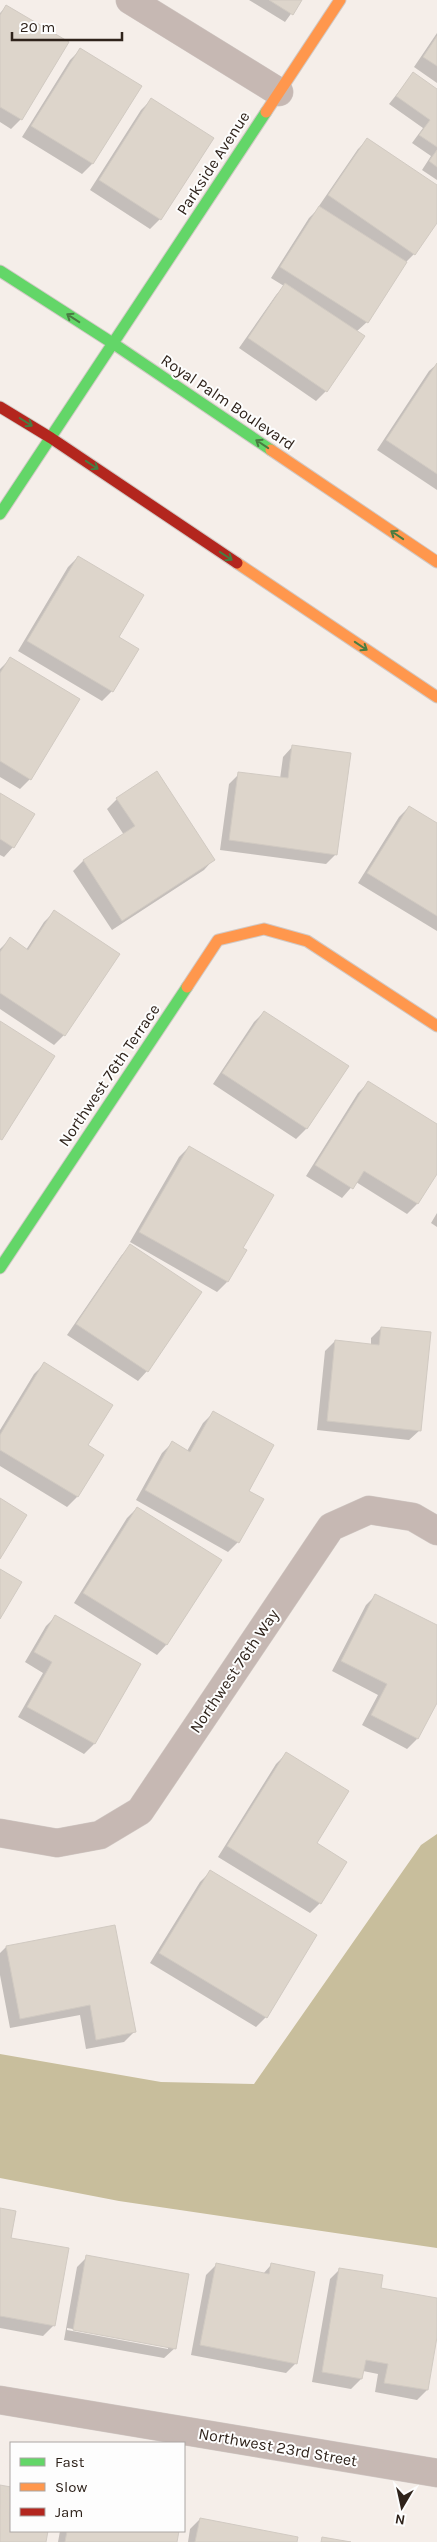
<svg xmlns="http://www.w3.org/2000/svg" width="437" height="2542" font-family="Karla,sans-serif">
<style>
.water{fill:#c8be9c}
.shadow{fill:#0003;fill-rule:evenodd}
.building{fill:#ddd5cb;stroke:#d1cac2}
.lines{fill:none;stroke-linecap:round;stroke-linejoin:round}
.street-casing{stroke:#d1c9c5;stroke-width:29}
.fast-casing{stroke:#d1c9c5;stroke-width:13}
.slow-casing{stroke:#d1c9c5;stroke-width:13}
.jam-casing{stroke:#d1c9c5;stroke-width:13}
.street{stroke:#c6b8b3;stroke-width:28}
.fast{stroke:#63d668;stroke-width:11}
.slow{stroke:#ff974d;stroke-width:11}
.jam{stroke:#b3261e;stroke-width:11}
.oneway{stroke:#497c42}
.labels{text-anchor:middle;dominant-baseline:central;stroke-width:4;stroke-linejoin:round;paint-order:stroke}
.street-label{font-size:16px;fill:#2f231b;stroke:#fdfdfd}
</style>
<rect width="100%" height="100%" fill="#f5eee9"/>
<!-- water -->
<path class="water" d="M437 1834V2248L119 2201 0 2178V2054L161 2082 254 2084 421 1845Z"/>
<!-- shadow -->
<path class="shadow" d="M249 0H301L285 22Z
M6 7 21 119 11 129 0 122V13Z
M437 33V83L414 67Z
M80 50 140 87 92 164 82 174 22 137 70 60Z
M413 74 437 90V180L422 170 431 156 412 143 423 128 389 104Z
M151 100 212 139 160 219 150 229 90 190 141 110Z
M368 139 437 186V221L414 254 404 264 367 322 356 332 326 391 316 401 239 348 276 295 284 286 271 278 309 218 320 207 319 206 358 149Z
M437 364V490L377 450 429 371Z
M78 557 117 637 112 691 102 701 18 651 68 567Z
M10 659 30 779 20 789 0 777V669Z
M293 746 336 854 326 864 220 850 229 784 239 774 280 779 283 757Z
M156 773 213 860 204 870 112 930 73 871 83 861 124 835 107 809 117 799Z
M0 794 13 847 4 857 0 855Z
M409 807 437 824V931L358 883 399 817Z
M54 912 64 1035 54 1045 0 1009V949L10 939 26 950 44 922Z
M264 1012 347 1067 306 1129 296 1139 213 1084 254 1022Z
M368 1083 437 1126V1171L417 1204 407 1214 356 1182 342 1198 306 1176 358 1093Z
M189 1147 241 1249 245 1251 227 1282 217 1292 130 1242 179 1157Z
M437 1213V1227L431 1223Z
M130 1246 147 1371 138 1381 67 1335 121 1256Z
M381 1328 420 1430 409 1440 317 1430 325 1351 335 1341 371 1345V1338Z
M44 1364 86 1446 102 1455 77 1497 67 1507 0 1466V1430L34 1374Z
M213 1413 247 1492 238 1542 228 1552 136 1500 162 1453 172 1443 187 1451 203 1423Z
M137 1508 166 1645 157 1655 74 1603 127 1518Z
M376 1595 437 1627V1700L417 1739 407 1749 362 1725 378 1695 332 1671 366 1605Z
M56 1616 140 1664 94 1744 84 1754 18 1717 43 1673 25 1662 46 1626Z
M286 1754 315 1844 345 1862 320 1903 310 1913 218 1857 276 1764Z
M210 1872 266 2017 256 2027 150 1963 200 1882Z
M6 1947 134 2032 124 2042 86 2049 80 2015 10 2028 0 1975V1953Z
M0 2209 9 2239 54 2325 43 2336 0 2328Z
M87 2257 175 2348 164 2358 64 2340 77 2267ZM67 2328 168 2346V2349L67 2330Z
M216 2265 263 2274 271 2265 296 2363 286 2373 191 2355 206 2275Z
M340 2269 379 2289 437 2299V2329L427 2390 417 2400 375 2392 378 2374 363 2371 361 2379 351 2389 312 2382 330 2279Z
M0 2486 11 2488V2531H47L45 2542H0Z
M200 2519 296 2542H188L190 2529Z
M60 2531H178L176 2542H58Z"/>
<!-- building -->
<path class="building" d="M269 0H302L293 15Z
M6 5 69 42 22 120 0 107V15Z
M437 36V66L423 57Z
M80 48 142 86 93 164 31 126Z
M413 72 437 89V147L419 135 430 120 396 96Z
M151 98 214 138 161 220 99 180Z
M367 138 437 185V223L415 255 328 195Z
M437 150V167L429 161Z
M319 206 407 262 368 323 280 267Z
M285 283 365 336 327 392 248 338Z
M437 363V474L386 440Z
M78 556 144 595 119 637 139 649 113 692 27 641Z
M10 657 80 699 31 780 0 761V673Z
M292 745 351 753 337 855 229 840 238 772 288 778Z
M157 771 215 860 122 921 83 860 135 826 116 798Z
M0 793 35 814 14 848 0 839Z
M409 806 437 823V916L367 873Z
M54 910 120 954 65 1036 0 993V952L10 937 28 950Z
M264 1011 349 1066 307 1129 222 1073Z
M0 1021 55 1056 2 1140 0 1139Z
M368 1081 437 1124V1174L418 1204 364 1171 353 1189 315 1165Z
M189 1146 274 1195 243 1248 247 1250 228 1282 139 1232Z
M130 1244 202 1292 148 1372 76 1324Z
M381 1327 431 1332 421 1431 327 1421 335 1340 379 1345Z
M44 1362 113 1405 88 1445 104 1455 78 1497 0 1450V1435Z
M213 1411 274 1445 249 1491 264 1499 239 1543 145 1490 172 1441 190 1452Z
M0 1498 27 1515 0 1559Z
M137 1507 222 1560 167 1645 83 1593Z
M0 1569 22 1582 0 1619Z
M375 1594 437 1625V1703L418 1739 371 1715 387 1684 341 1661Z
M55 1615 141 1664 95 1744 27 1707 52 1662 34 1652Z
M286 1752 349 1791 317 1843 347 1862 321 1904 227 1846Z
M210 1870 317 1935 267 2018 159 1953Z
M115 1925 136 2032 96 2040 90 2005 20 2019 6 1946Z
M0 2208 16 2211 11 2238 69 2248 55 2326 0 2316Z
M86 2255 189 2274 176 2349 73 2330Z
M216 2263 269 2274 271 2263 315 2272 297 2364 200 2345Z
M339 2268 383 2275 381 2288 437 2298V2337L428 2390 384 2383 388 2364 366 2360 362 2379 322 2372Z
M0 2485 11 2487V2531H48L46 2542H0Z
M200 2518 298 2537 297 2542H195Z
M67 2531H179L177 2542H65Z
M322 2537 351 2542H321Z"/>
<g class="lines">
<defs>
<path id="street" d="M130 0 279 92
M0 1833 57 1843 100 1835 140 1811 331 1527 369 1510 413 1517 437 1531
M0 2400 437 2473"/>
<path id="fast" d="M0 271 114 344 271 450
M0 514 266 112
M0 1268 187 987"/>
<path id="slow" d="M266 112 340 0
M271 450 437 562
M237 563 437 697
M187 987 218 940 264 929 307 941 437 1026"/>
<path id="jam" d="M0 407 51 438 237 563"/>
</defs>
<!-- street casing -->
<use href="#street" class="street-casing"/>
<!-- fast casing -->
<use href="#fast" class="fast-casing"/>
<!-- slow casing -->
<use href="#slow" class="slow-casing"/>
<!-- jam casing -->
<use href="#jam" class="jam-casing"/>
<!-- street -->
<use href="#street" class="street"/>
<!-- fast -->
<use href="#fast" class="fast"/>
<!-- slow -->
<use href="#slow" class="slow"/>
<!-- jam -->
<use href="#jam" class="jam"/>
</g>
<!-- one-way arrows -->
<defs><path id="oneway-shaft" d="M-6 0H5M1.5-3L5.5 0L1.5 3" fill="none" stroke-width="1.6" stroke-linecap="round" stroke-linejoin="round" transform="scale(1.25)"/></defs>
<g class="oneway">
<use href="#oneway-shaft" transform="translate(73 318) rotate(-147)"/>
<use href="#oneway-shaft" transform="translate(26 422) rotate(32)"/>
<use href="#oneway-shaft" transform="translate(262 444) rotate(-146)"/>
<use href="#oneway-shaft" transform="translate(92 465) rotate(34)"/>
<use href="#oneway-shaft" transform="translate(397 535) rotate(-146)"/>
<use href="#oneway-shaft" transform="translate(226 556) rotate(34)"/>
<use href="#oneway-shaft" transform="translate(361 646) rotate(34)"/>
</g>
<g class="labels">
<!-- street labels -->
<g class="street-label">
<text transform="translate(213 163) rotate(-57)">Parkside Avenue</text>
<text transform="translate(228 402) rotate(34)">Royal Palm Boulevard</text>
<text transform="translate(109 1075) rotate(-56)">Northwest 76th Terrace</text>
<text transform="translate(234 1671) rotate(-56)">Northwest 76th Way</text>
<text transform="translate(278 2447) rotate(10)">Northwest 23rd Street</text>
</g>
</g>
<!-- legend -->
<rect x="10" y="2442" width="175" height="90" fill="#fdfdfd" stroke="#aba6a3"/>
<rect x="20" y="2458" width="25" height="8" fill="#63d668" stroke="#aba6a3"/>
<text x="55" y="2467" font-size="15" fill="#2f231b">Fast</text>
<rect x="20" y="2483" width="25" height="8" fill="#ff974d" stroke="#aba6a3"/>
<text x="55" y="2492" font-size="15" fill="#2f231b">Slow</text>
<rect x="20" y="2508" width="25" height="8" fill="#b3261e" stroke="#aba6a3"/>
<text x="55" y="2517" font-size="15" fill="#2f231b">Jam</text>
<!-- north arrow -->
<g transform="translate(402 2507) rotate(189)" stroke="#fdfdfd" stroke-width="4" paint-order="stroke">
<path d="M0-4L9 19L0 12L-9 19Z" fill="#2f231b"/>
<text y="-8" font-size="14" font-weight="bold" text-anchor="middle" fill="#2f231b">N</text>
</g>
<!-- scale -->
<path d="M12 32v8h110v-8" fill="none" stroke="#2f231b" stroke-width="2.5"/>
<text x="20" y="32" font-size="15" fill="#2f231b" stroke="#fdfdfd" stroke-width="4" paint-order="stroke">20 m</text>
</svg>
